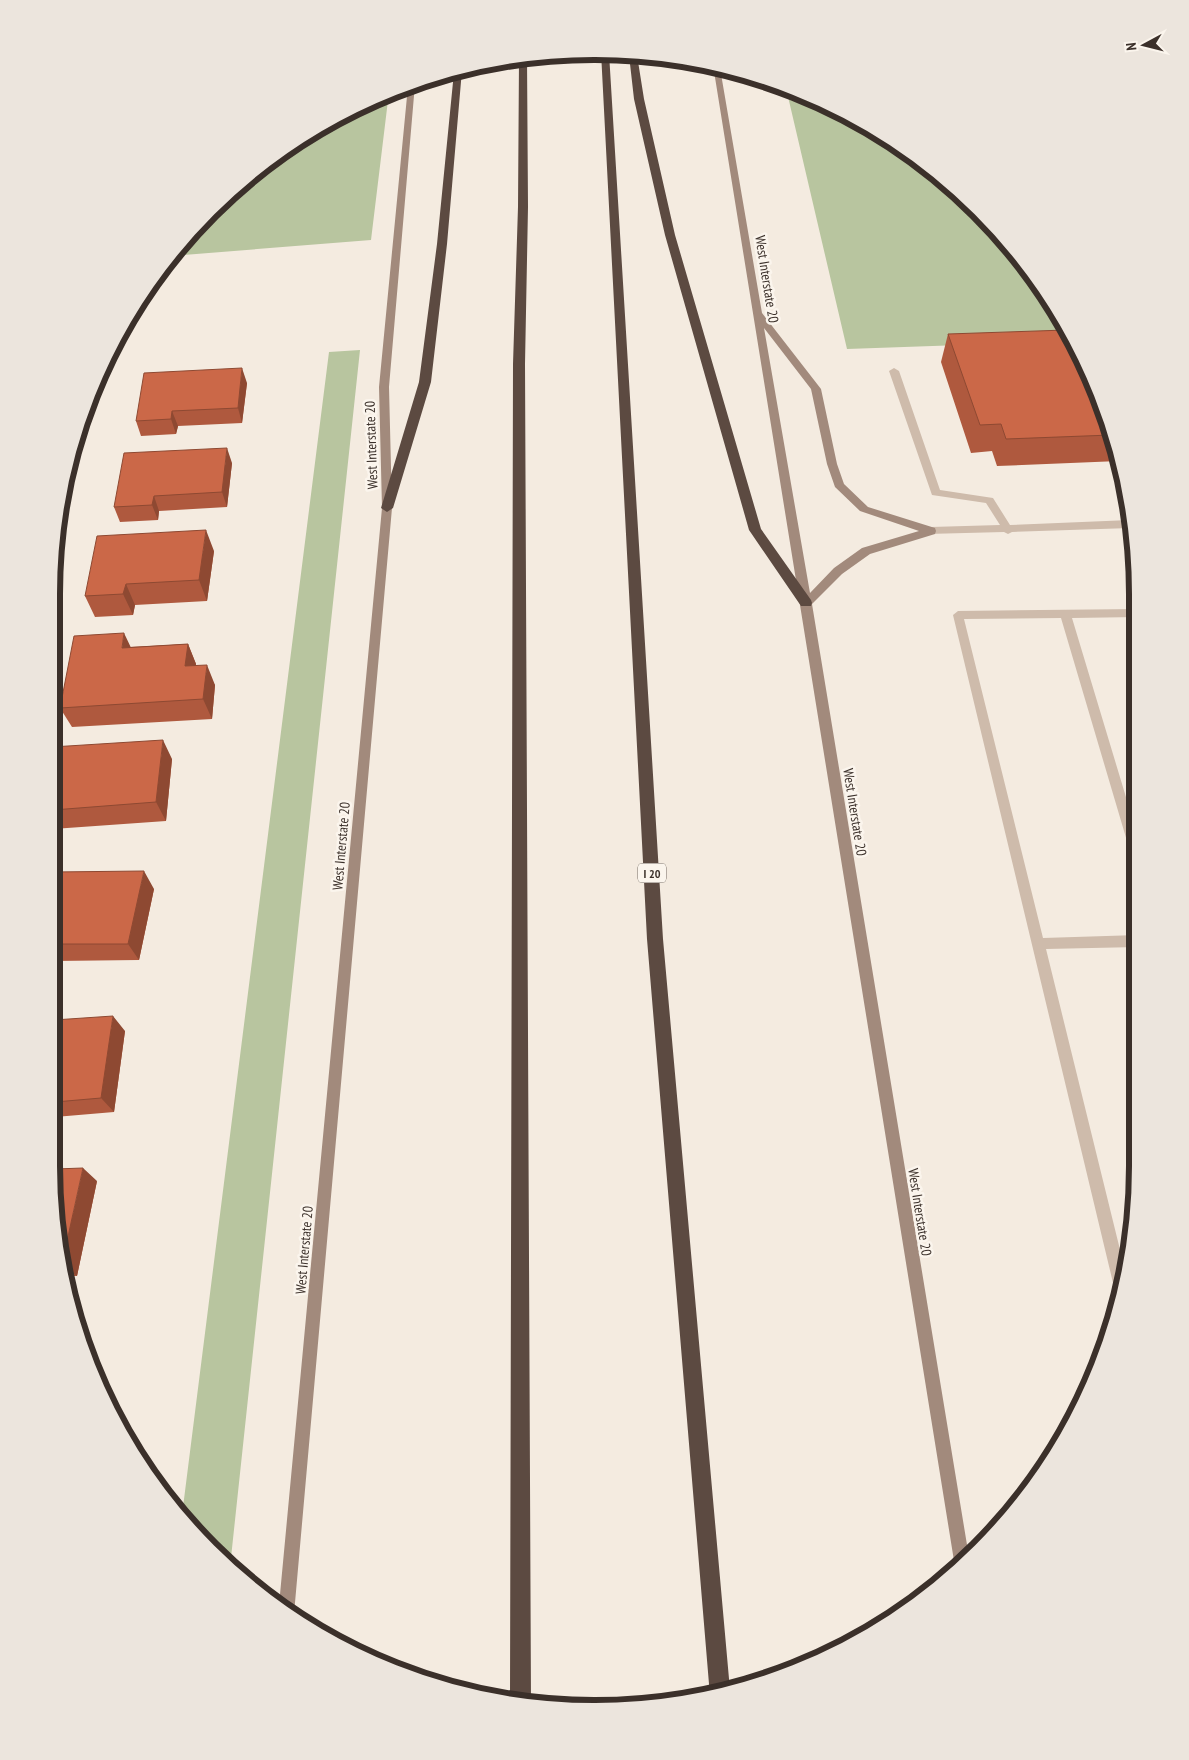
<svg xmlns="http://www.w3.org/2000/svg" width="1189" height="1760" font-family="'PT Sans Narrow',sans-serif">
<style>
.green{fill:#b8c59f}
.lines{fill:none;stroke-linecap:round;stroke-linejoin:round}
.lane{fill:#cebbab;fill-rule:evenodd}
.secondary{fill:#a28a7c;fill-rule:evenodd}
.highway{fill:#5c4a41;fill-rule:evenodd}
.wall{fill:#af593e}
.shaded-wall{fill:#8e4932}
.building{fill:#cb6848;stroke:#8e4932}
.labels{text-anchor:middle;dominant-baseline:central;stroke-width:5;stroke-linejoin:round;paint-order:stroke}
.shield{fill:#fbf5ed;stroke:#756b64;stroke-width:1}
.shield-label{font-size:12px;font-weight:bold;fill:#3b302a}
.street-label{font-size:14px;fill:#3b302a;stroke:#fbf5ed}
.rim{fill:none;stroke:#3b302a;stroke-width:6}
</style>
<rect width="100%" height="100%" fill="#f4ebe0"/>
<!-- green -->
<path class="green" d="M786 88 802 93 896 143 978 210 1046 292 1072 341 847 349Z
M389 92 371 240 171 256 210 211 292 143Z
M360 350 230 1567 210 1549 182 1515 329 352Z"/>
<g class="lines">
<!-- lane -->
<path class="lane" d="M894 368 899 371 940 490 993 498 1010 525 1130 520 1131 528 1012 532 1008 534 1004 532 927 534 926 531 927 528 931 527 1000 525 986 503 932 495 889 371Z
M1138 609V617L1072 618 1138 837V863L1134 862 1132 858 1061 618 964 619 1043 938 1138 935V947L1046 949 1126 1274 1120 1294 1117 1292 1114 1287 953 615 958 611Z"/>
<!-- secondary -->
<path class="secondary" d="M713 65 720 68 762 313 821 389 837 464 844 484 868 507 935 528 936 531 935 534 870 554 842 574 812 604 969 1557 955 1567ZM764 328 811 389 827 464 835 487 860 511 919 531 862 548 834 568 810 593Z
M415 84 389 387 392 508 294 1614 279 1605 382 508 379 387 408 86Z"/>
<!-- highway -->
<path class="highway" d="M601 52 609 53 663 939 730 1690 710 1696 647 939Z
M629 55H637L644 99 675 235 761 529 811 600 812 603 811 606H801L749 530 665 235 634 99Z
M527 58 528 207 525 364 531 1703 510 1700 513 364 518 207 519 59Z
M462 70 447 244 431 382 393 508 387 512 381 508 419 382 437 244 454 72Z"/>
</g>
<!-- wall -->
<path class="wall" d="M948 334 1096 386 1119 461 997 466 992 451 971 453 941 362Z
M247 383 242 423 178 426 176 434 141 436 136 421Z
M232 463 227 507 159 511 158 520 120 522 114 507Z
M214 551 207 601 135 605 133 615 95 617 85 596Z
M188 644 196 664V666L215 685 212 719 72 727 60 708 130 647Z
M52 747 172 759 166 821 53 829Z
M53 872 154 889 139 960 54 961Z
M54 1020 125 1031 114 1112 55 1117Z
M97 1181 77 1276H65L56 1237Z"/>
<!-- shaded-wall -->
<path class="shaded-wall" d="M242 368 247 383 242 423 238 408Z
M172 411 178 426 176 434 171 419Z
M227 448 232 463 227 507 222 492Z
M154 496 159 511 158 520 152 505Z
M206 530 214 551 207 601 199 580Z
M126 584 135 605 133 615 123 594Z
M124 633 134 654 122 648Z
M188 644 196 664 193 687 185 666Z
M207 665 215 685 212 719 203 699Z
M163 740 172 759 166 821 156 802Z
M144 871 154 889 139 960 128 944Z
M113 1016 125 1031 114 1112 101 1098Z
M83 1168 97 1181 77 1276 63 1266 62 1264Z"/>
<!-- building -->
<path class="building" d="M1066 330 1096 386 1111 435 1006 439 1001 424 980 425 948 334Z
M242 368 238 408 172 411 171 419 136 421 144 373Z
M227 448 222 492 154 496 152 505 114 507 124 453Z
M206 530 199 580 126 584 123 594 85 596 97 536Z
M124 633 122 648 188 644 185 666 207 665 203 699 60 708 74 636Z
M163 740 156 802 53 810 52 747Z
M144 871 128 944H54L53 872Z
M113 1016 101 1098 55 1102 54 1020Z
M83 1168 62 1264 56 1237 55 1169Z"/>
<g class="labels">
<!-- shield labels -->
<rect class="shield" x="638" y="863.5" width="28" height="19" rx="4"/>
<g class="shield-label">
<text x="652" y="873">I 20</text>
</g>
<!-- street labels -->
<g class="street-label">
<text transform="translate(767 279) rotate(81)">West Interstate 20</text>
<text transform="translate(371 445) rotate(-92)">West Interstate 20</text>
<text transform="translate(855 812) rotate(81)">West Interstate 20</text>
<text transform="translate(341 846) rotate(-85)">West Interstate 20</text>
<text transform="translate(920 1212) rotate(81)">West Interstate 20</text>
<text transform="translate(304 1250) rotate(-85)">West Interstate 20</text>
</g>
</g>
<!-- crop -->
<path d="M0 0H1189V1760H0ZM594 60H595A534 534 0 0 1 1129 594V1166A534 534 0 0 1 595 1700H594A534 534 0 0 1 60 1166V594A534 534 0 0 1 594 60Z" fill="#ece5dd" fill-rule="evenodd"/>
<path class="rim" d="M594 60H595A534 534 0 0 1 1129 594V1166A534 534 0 0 1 595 1700H594A534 534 0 0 1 60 1166V594A534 534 0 0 1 594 60Z"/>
<!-- north arrow -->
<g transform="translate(1144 45) rotate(263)" stroke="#fbf5ed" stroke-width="4" paint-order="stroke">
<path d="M0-4L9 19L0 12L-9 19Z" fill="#3b302a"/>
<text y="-8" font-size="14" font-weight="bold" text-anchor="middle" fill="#3b302a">N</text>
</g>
</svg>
